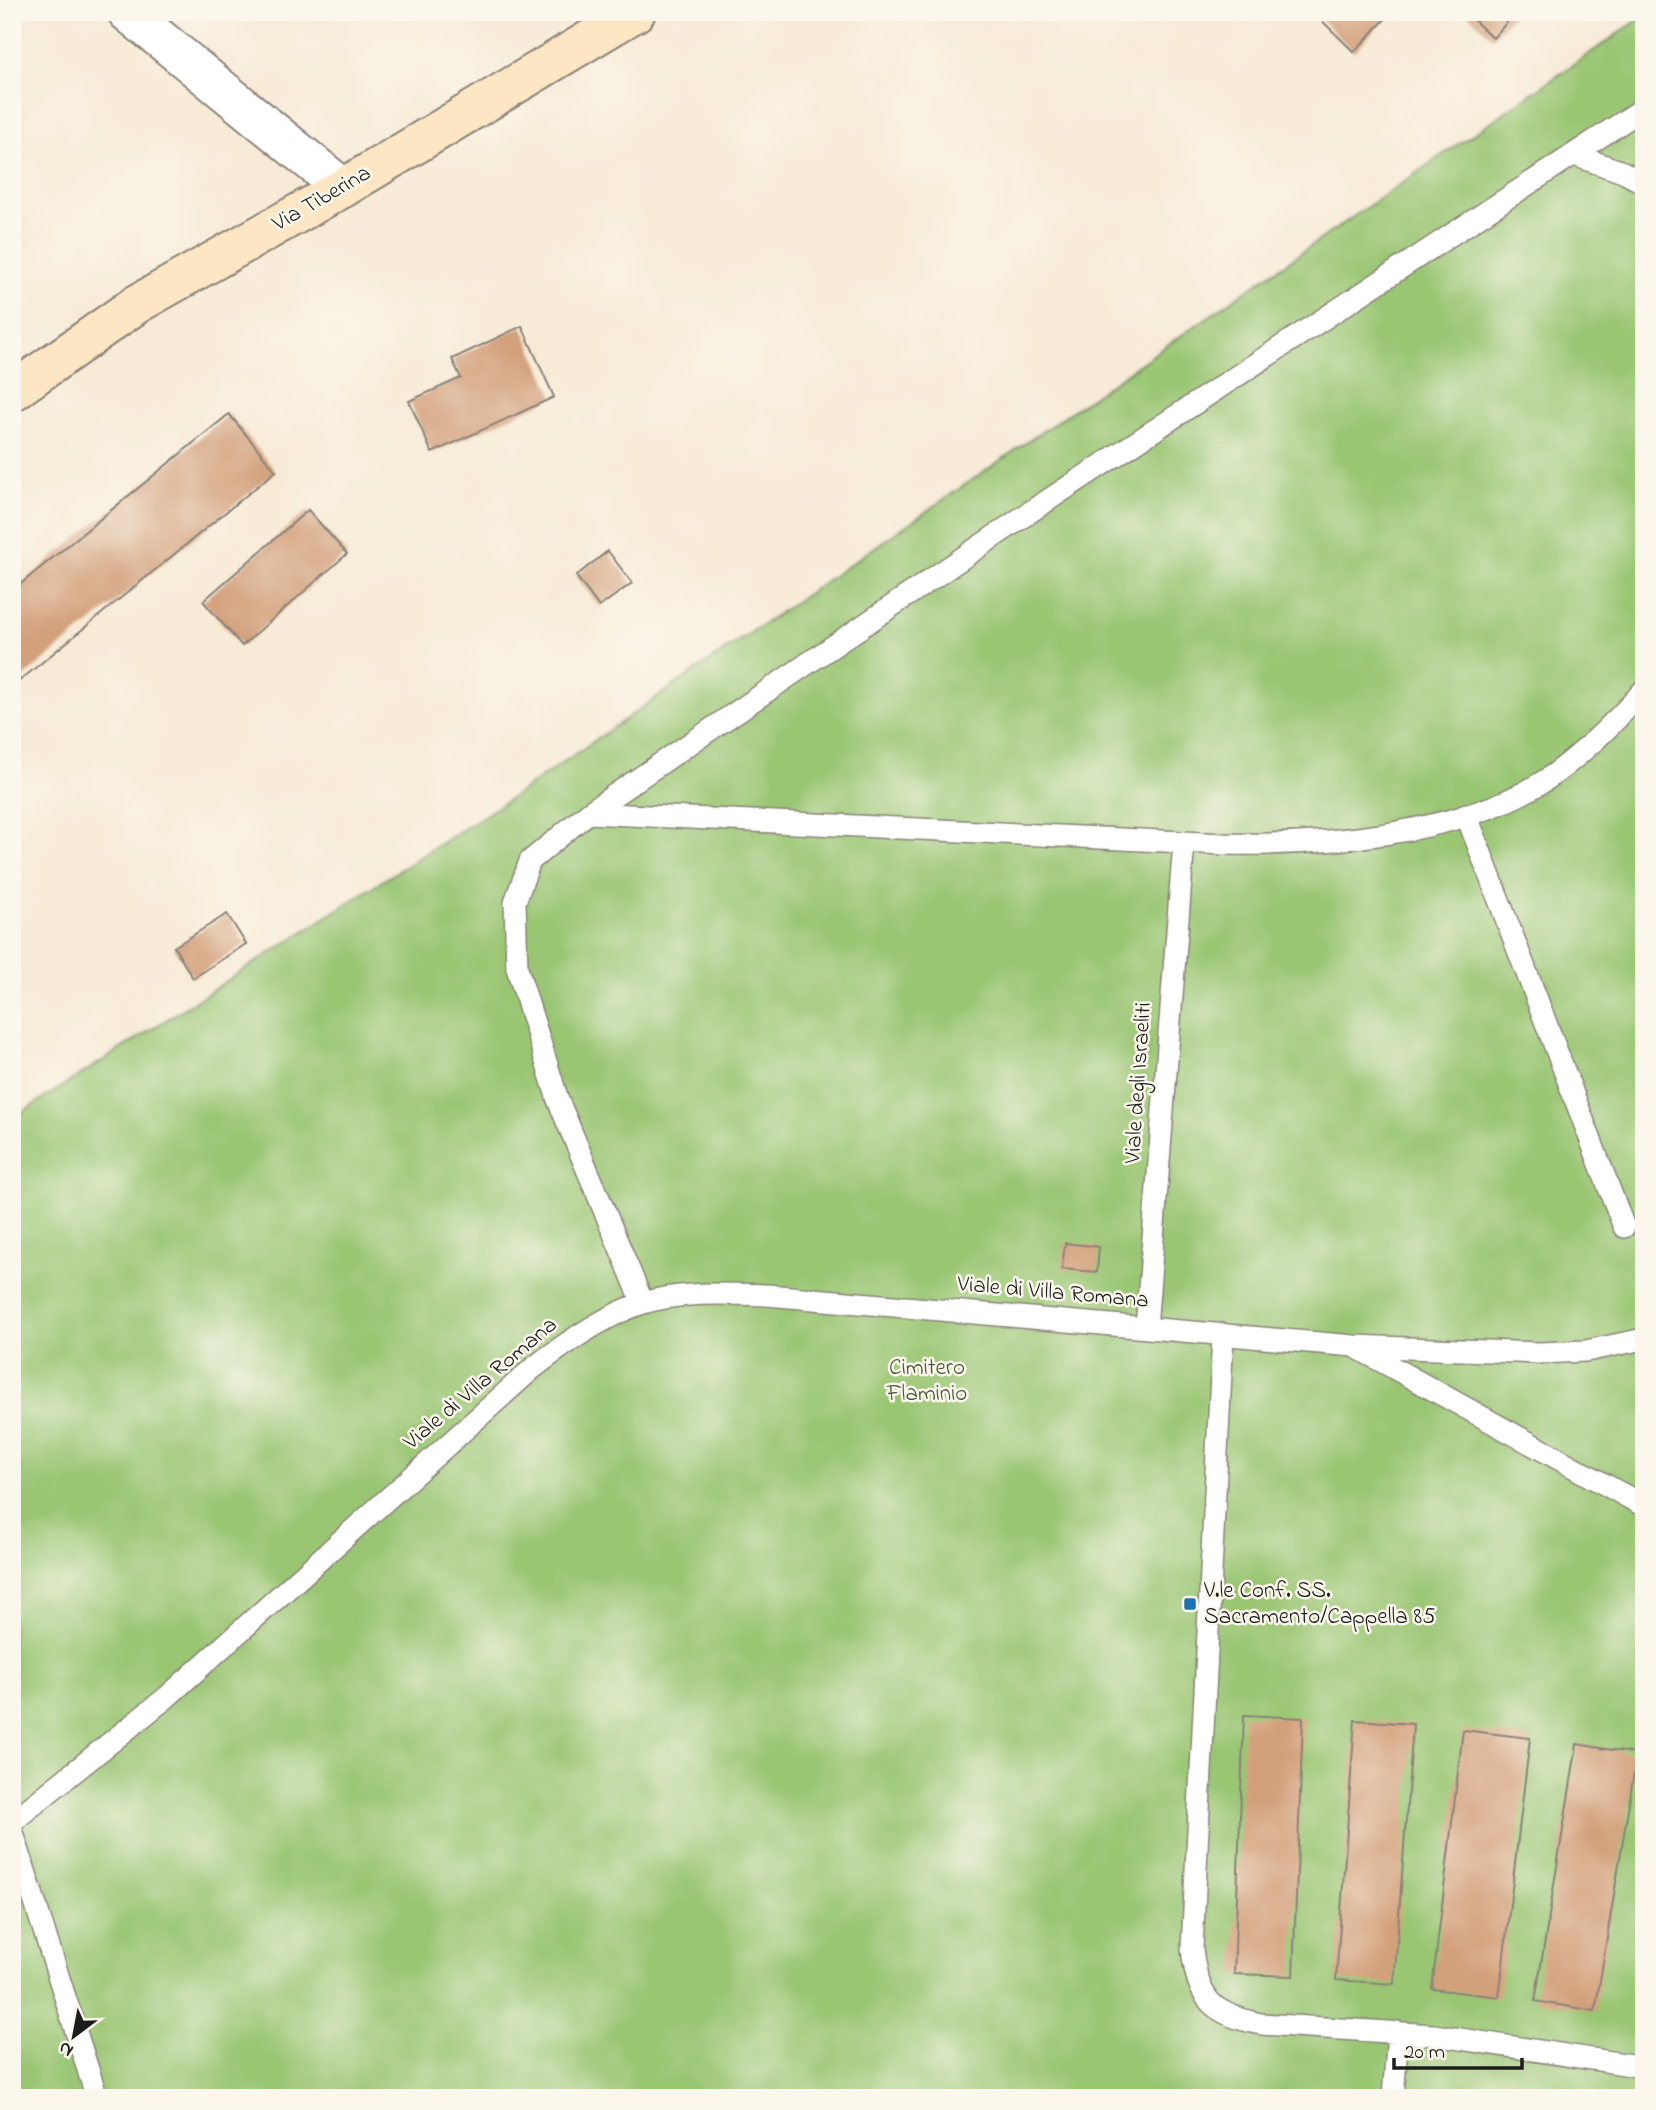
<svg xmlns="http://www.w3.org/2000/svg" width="1656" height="2110" font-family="'Indie Flower',sans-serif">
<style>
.green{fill:#9ac673;stroke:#5b7148;stroke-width:2}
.building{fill:#d3a07c}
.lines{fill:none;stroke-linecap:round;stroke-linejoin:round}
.service-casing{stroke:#8a8379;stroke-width:24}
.minor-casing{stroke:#8a8379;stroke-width:42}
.secondary-casing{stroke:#8a8379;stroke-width:42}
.service{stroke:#fff;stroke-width:21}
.minor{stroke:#fff;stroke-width:38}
.secondary{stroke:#fce6c4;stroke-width:38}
.poi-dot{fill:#1f6fb2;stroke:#fbf7ec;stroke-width:2.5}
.labels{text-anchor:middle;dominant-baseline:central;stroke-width:5;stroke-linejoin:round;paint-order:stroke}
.street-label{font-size:23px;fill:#1c1c1c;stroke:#fbf7ec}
.park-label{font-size:23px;fill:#48583a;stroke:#fbf7ec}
.poi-label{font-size:23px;fill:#1c1c1c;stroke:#fbf7ec;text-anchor:start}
</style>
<rect width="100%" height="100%" fill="#fbf7ec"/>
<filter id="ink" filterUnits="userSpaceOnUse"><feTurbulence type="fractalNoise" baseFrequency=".0143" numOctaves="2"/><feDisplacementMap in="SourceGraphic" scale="14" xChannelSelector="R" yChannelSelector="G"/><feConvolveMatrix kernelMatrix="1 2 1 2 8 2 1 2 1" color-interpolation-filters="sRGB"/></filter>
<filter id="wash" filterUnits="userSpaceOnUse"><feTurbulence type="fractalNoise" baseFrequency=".00686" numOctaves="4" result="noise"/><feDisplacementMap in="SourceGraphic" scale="28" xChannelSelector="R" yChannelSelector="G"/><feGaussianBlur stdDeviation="1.57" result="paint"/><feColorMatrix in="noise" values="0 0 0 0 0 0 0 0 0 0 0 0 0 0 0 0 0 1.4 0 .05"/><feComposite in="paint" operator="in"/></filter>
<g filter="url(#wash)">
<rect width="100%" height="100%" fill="#f7ead6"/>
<!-- green -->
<path class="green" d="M1644 16V2098H12V1119L513 797Z"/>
<g id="blocks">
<!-- building -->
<path class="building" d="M1313 12H1392L1354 52Z
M1465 12H1516L1493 38Z
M522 326 554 397 432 453 409 401 461 378 452 359Z
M229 414 276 471 12 687V591Z
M308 510 347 554 242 646 203 601Z
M608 551 632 583 599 607 576 576Z
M227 914 246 944 193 978 174 947Z
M1065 1243 1099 1247 1097 1272 1062 1269Z
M1244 1715 1303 1718 1293 1976 1234 1974Z
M1355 1720 1413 1724 1394 1984 1336 1980Z
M1463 1730 1530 1738 1499 1997 1432 1989Z
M1577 1744 1637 1754 1595 2011 1535 2001Z
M1642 1984H1644V2020L1636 2019Z"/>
</g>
</g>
<g filter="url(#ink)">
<use href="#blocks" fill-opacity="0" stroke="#8a8379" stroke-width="2"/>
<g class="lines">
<defs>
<path id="service" d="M1574 155 1623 172 1644 183
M588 813 1224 844C1321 846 1456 835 1541 783 1575 762 1617 720 1644 690
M1466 814 1624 1227
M643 1303 558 1100 517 968 515 902 530 861 588 813 1027 514 1644 108
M1146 1328 1184 842
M1223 1334 1192 1949C1198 2000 1211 2014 1261 2024L1434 2035 1644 2067
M1359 1349 1644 1506
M12 1822 167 1697 532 1369C564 1344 605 1315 643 1303 682 1291 727 1294 767 1295L1354 1346 1539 1353 1586 1351 1644 1339
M12 1830 97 2098
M1393 2098 1398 2032"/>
<path id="minor" d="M127 12 343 188"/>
<path id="secondary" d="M12 392 137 304 343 188 636 12"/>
</defs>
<!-- service casing -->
<use href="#service" class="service-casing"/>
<!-- minor casing -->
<use href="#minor" class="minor-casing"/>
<!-- secondary casing -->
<use href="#secondary" class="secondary-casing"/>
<!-- service -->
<use href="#service" class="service"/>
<!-- minor -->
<use href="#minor" class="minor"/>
<!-- secondary -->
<use href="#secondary" class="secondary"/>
</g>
</g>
<!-- markers -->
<rect class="poi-dot" x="1183" y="1597" width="14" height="14" rx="3.5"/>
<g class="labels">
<!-- street labels -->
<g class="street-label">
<text transform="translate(322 199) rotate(-30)">Via Tiberina</text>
<text transform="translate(1139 1083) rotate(-86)">Viale degli Israeliti</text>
<text transform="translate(1053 1293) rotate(5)">Viale di Villa Romana</text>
<text transform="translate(481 1384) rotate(-40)">Viale di Villa Romana</text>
</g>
<!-- park labels -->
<g class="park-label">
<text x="927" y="1368">Cimitero<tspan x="927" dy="26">Flaminio</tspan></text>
</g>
<!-- poi labels -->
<g class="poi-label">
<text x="1204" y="1591">V.le Conf. SS.<tspan x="1204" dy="26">Sacramento/Cappella 85</tspan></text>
</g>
</g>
<!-- margin -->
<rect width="1656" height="2110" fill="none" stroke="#fbf7ec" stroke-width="42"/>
<!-- north arrow -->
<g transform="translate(74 2036) rotate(212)" stroke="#fbf7ec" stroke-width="5" paint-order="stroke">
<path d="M0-5L12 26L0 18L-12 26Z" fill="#1c1c1c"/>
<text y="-10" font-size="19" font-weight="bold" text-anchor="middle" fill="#1c1c1c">N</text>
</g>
<!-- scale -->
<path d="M1394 2058v10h128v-10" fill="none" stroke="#1c1c1c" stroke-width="3.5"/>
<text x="1404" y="2058" font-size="21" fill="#1c1c1c" stroke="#fbf7ec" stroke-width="5" paint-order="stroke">20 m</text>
</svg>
